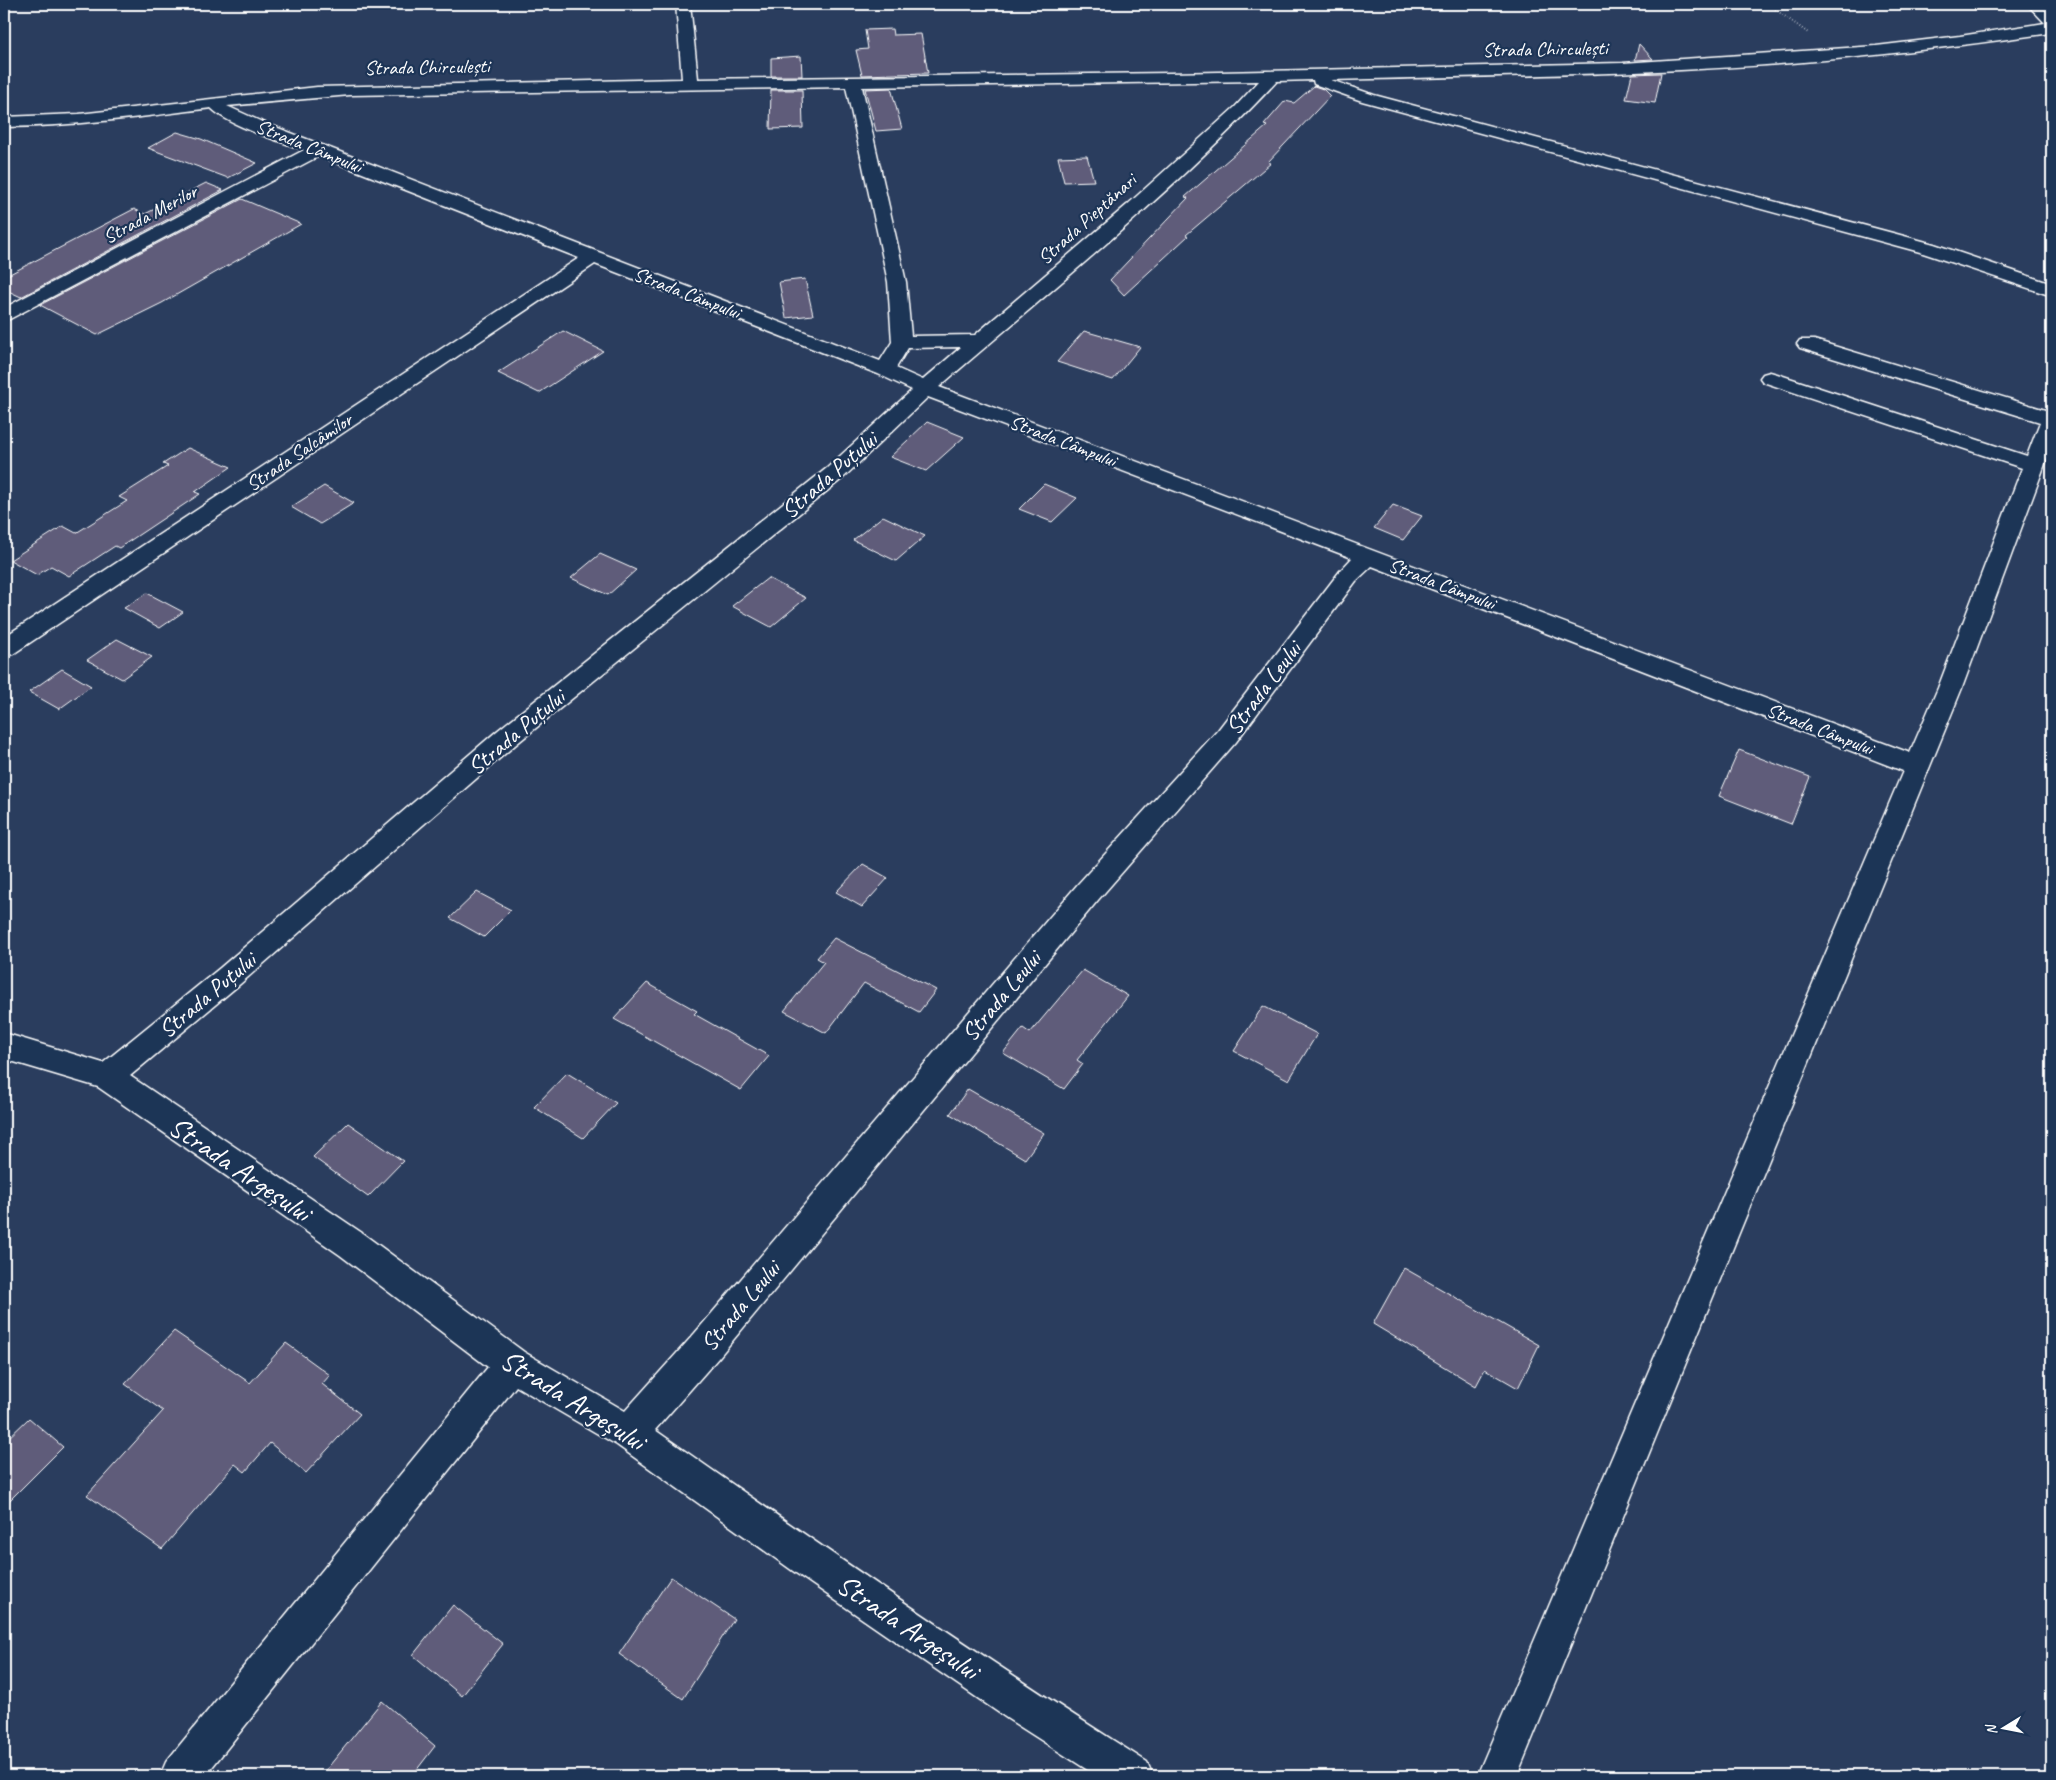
<svg xmlns="http://www.w3.org/2000/svg" width="2056" height="1780" font-family="Caveat,sans-serif">
<style>
.building{fill:#5e5b7a;stroke:#fff}
.lines{fill:none;stroke-linecap:round;stroke-linejoin:round}
.minor-casing{stroke:#fff;stroke-width:3}
.path{stroke:#fff;stroke-width:2;stroke-dasharray:0.5 2.5;stroke-linecap:butt}
.minor{fill:#1d3557;fill-rule:evenodd}
.labels{text-anchor:middle;dominant-baseline:central;stroke-width:4.5;stroke-linejoin:round;paint-order:stroke}
.far-street-label{font-size:20px;fill:#fff;stroke:#1d3557}
.street-label{font-size:24px;fill:#fff;stroke:#1d3557}
.near-street-label{font-size:29px;fill:#fff;stroke:#1d3557}
</style>
<rect width="100%" height="100%" fill="#2a3d5e"/>
<filter id="ink" filterUnits="userSpaceOnUse"><feTurbulence type="fractalNoise" baseFrequency=".02" numOctaves="2"/><feDisplacementMap in="SourceGraphic" scale="10" xChannelSelector="R" yChannelSelector="G"/><feConvolveMatrix kernelMatrix="1 2 1 2 8 2 1 2 1" color-interpolation-filters="sRGB"/></filter>
<g filter="url(#ink)">
<!-- building -->
<path class="building" d="M892 29 893 35 921 34 928 73 862 75 856 50 868 49 865 30Z
M1639 44 1653 59 1635 60Z
M801 56 802 76H771V58Z
M1661 73 1655 103 1626 99 1632 74Z
M1314 86 1323 89 1330 96 1268 162 1271 163 1186 235 1188 236 1124 295 1110 280 1188 198 1185 197 1267 126 1264 125 1285 101 1294 103Z
M891 88 902 129 876 131 865 89Z
M771 90H802L803 128 770 129Z
M177 132 201 139 257 163 228 178 148 148Z
M1087 156 1094 181 1064 182 1058 157Z
M206 183 223 190 21 297 4 289V277L134 209 145 214Z
M242 199 301 224 162 303 97 335 40 305Z
M805 279 813 315 786 318 779 282Z
M563 331 603 351 539 393 498 373Z
M1084 331 1140 347 1113 380 1057 362Z
M927 422 964 437 926 471 890 457Z
M188 448 231 467 195 492 200 494 119 548 115 546 69 576 51 566 37 575 10 560 63 526 76 533 127 501 119 497 168 466 163 464Z
M1044 484 1077 498 1052 522 1019 509Z
M324 486 354 503 320 524 291 507Z
M1393 505 1422 516 1403 540 1374 528Z
M883 516 925 536 896 561 853 540Z
M600 554 636 570 608 595 571 578Z
M768 578 806 598 771 627 732 606Z
M147 593 183 612 160 628 124 608Z
M117 639 152 657 122 679 87 660Z
M62 669 91 686 59 709 29 692Z
M1739 750 1810 777 1791 824 1719 796Z
M863 864 888 878 862 907 836 892Z
M477 892 511 910 484 937 450 918Z
M834 938 936 990 919 1012 864 983 826 1033 784 1011 824 962 817 958Z
M1083 970 1128 996 1077 1060 1083 1064 1064 1089 1003 1053 1023 1028 1030 1033Z
M647 983 697 1011 694 1014 769 1056 741 1090 614 1019Z
M1263 1006 1317 1034 1289 1080 1234 1051Z
M567 1073 616 1103 583 1138 534 1107Z
M968 1089 1044 1133 1025 1159 950 1114Z
M348 1123 403 1161 368 1197 313 1157Z
M1404 1268 1539 1345 1518 1388 1485 1369 1476 1386 1373 1324Z
M174 1331 250 1383 286 1343 330 1375 322 1384 360 1414 306 1473 270 1443 245 1472 235 1464 162 1549 87 1495 163 1411 125 1384Z
M29 1418 63 1447 4 1506V1442Z
M671 1577 734 1619 683 1699 619 1654Z
M453 1605 503 1644 462 1696 413 1655Z
M382 1701 435 1746 412 1776H321Z"/>
<g class="lines">
<defs>
<path id="minor" d="M4 4H12L9 8 4 9Z
M676 4H690L698 79 1171 73 1623 63 1876 46 1960 36 2045 23 2027 4H2042L2052 13V31L2044 34C1960 46 1877 56 1792 63 1639 75 1485 76 1331 80L1374 95 1934 244 2052 284V296L1920 252 1362 101 1314 84 1313 80 1277 81C1174 192 1052 289 939 387L1910 753 1938 688 2022 468 1763 382 1760 378 1763 374 1770 372 1777 374 2027 456 2040 422 1800 348 1797 344 1800 340H1814L2052 412V445L1962 688 1517 1776H1477L1903 771 1372 566 1356 581 1236 742 1098 900 719 1357 655 1430C817 1544 980 1656 1147 1762L1153 1776H1097L1008 1719 793 1571 617 1445 516 1386 205 1776H160L166 1762 488 1367 340 1255 98 1087 4 1059V1033L103 1063 220 968 497 731 827 468 912 390 878 374 595 264 13 654 4 656V637L579 258 319 156 4 322V308L304 150C279 141 229 126 211 108 142 117 74 126 4 127V117L79 114 317 87 682 79ZM1259 81 1235 107 1127 205 975 335 911 336 906 282 862 87ZM846 87 888 282 892 342 880 361 260 121 227 106 350 95ZM961 347 923 380 896 368 908 348ZM928 397 1352 558 1340 571 1218 730 1078 884 695 1333 625 1411 524 1352 362 1233 130 1076 240 984 515 745 843 478Z"/>
</defs>
<!-- minor casing -->
<use href="#minor" class="minor-casing"/>
<!-- path -->
<path class="path" d="M1768 4 1808 33"/>
<!-- minor -->
<use href="#minor" class="minor"/>
</g>
</g>
<g class="labels">
<!-- far-street labels -->
<g class="far-street-label">
<text transform="translate(1545 49) rotate(-1)">Strada Chirculești</text>
<text transform="translate(427 67) rotate(-1)">Strada Chirculești</text>
<text transform="translate(309 146) rotate(22)">Strada Câmpului</text>
<text transform="translate(150 214) rotate(-28)">Strada Merilor</text>
<text transform="translate(1087 219) rotate(-42)">Strada Pieptănari</text>
<text transform="translate(687 293) rotate(21)">Strada Câmpului</text>
<text transform="translate(1063 441) rotate(21)">Strada Câmpului</text>
<text transform="translate(299 452) rotate(-34)">Strada Salcâmilor</text>
<text transform="translate(1442 584) rotate(21)">Strada Câmpului</text>
<text transform="translate(1820 729) rotate(21)">Strada Câmpului</text>
</g>
<!-- street labels -->
<g class="street-label">
<text transform="translate(829 475) rotate(-41)">Strada Puțului</text>
<text transform="translate(1263 688) rotate(-53)">Strada Leului</text>
<text transform="translate(516 732) rotate(-40)">Strada Puțului</text>
<text transform="translate(207 995) rotate(-40)">Strada Puțului</text>
<text transform="translate(1001 996) rotate(-50)">Strada Leului</text>
<text transform="translate(740 1306) rotate(-50)">Strada Leului</text>
</g>
<!-- near-street labels -->
<g class="near-street-label">
<text transform="translate(240 1169) rotate(34)">Strada Argeșului</text>
<text transform="translate(573 1400) rotate(32)">Strada Argeșului</text>
<text transform="translate(908 1627) rotate(34)">Strada Argeșului</text>
</g>
</g>
<!-- margin -->
<rect width="2056" height="1780" fill="none" stroke="#1d3557" stroke-width="20"/>
<rect x="10" y="10" width="2036" height="1760" fill="none" stroke="#fff" stroke-width="2" filter="url(#ink)"/>
<!-- north arrow -->
<g transform="translate(2004 1728) rotate(260)" stroke="#1d3557" stroke-width="4" paint-order="stroke">
<path d="M0-4L9 19L0 12L-9 19Z" fill="#ffffff"/>
<text y="-8" font-size="14" font-weight="bold" text-anchor="middle" fill="#ffffff">N</text>
</g>
</svg>
